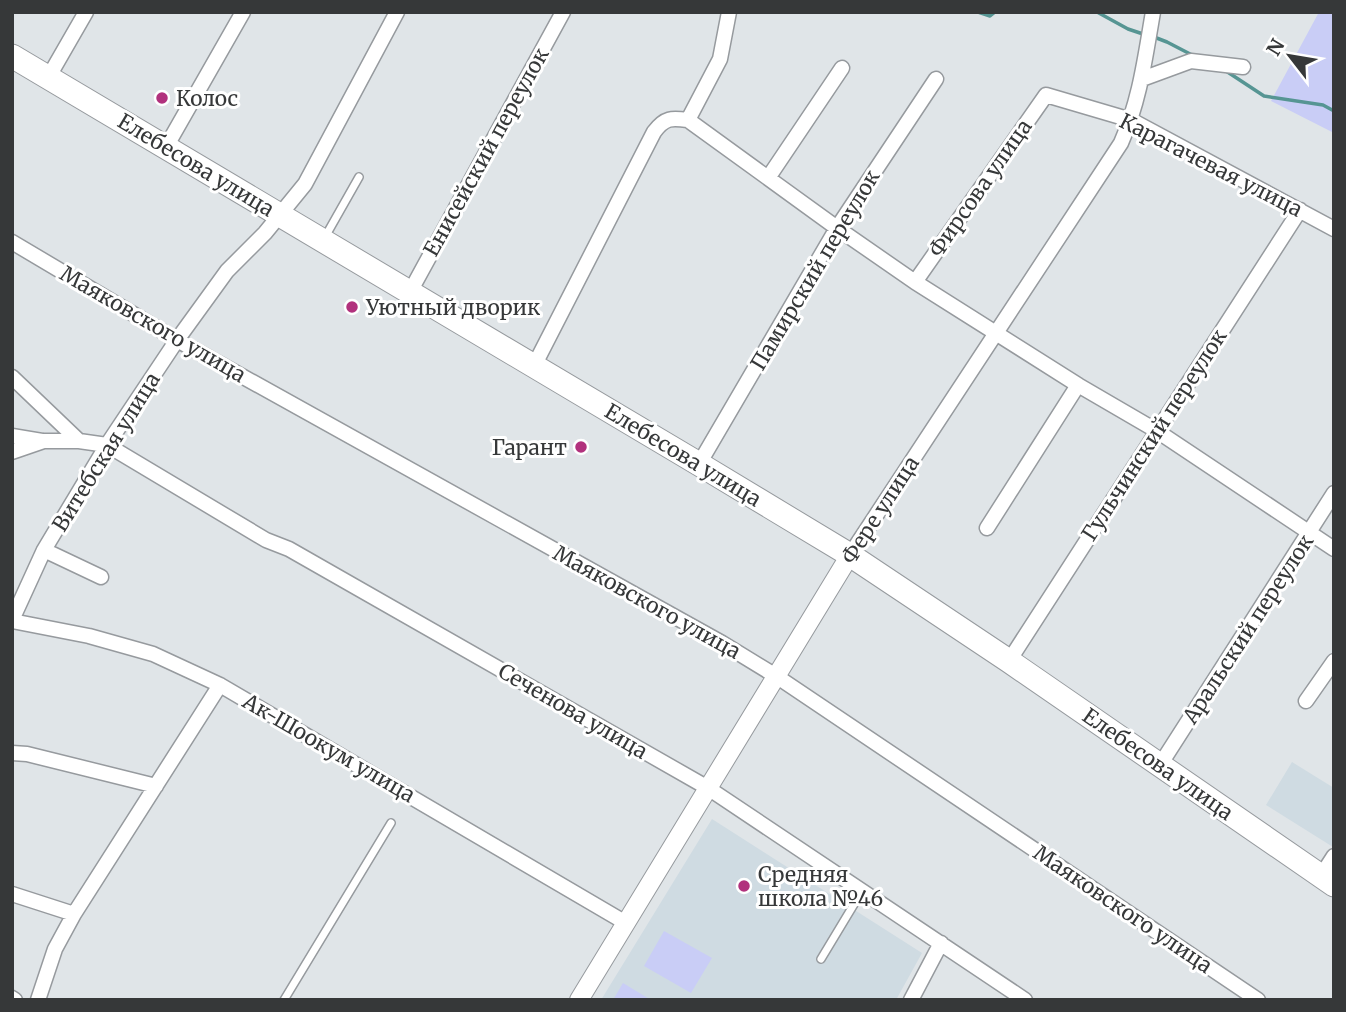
<svg xmlns="http://www.w3.org/2000/svg" width="1346" height="1012" font-family="Merriweather,serif">
<style>
.built{fill:#cfdbe2}
.green{fill:#c9cdf6}
.lines{fill:none;stroke-linecap:round;stroke-linejoin:round}
.stream{stroke:#569593;stroke-width:3.5}
.service-casing{stroke:#969a9e;stroke-width:10}
.minor-casing{stroke:#969a9e;stroke-width:17}
.tertiary-casing{stroke:#969a9e;stroke-width:20}
.primary-casing{stroke:#969a9e;stroke-width:25}
.service{stroke:#fff;stroke-width:7}
.minor{stroke:#fff;stroke-width:14}
.tertiary{stroke:#fff;stroke-width:18}
.primary{stroke:#fff;stroke-width:23}
.poi-dot{fill:#b1317d;stroke:#fff;stroke-width:2.5}
.labels{text-anchor:middle;dominant-baseline:central;stroke-width:6;stroke-linejoin:round;paint-order:stroke}
.poi-label{font-size:21px;fill:#363839;stroke:#fff;text-anchor:start}
.street-label{font-size:21px;fill:#363839;stroke:#fff}
</style>
<rect width="100%" height="100%" fill="#e0e5e8"/>
<!-- built -->
<path class="built" d="M1292 762 1334 788 1333 847 1266 805Z
M712 819 922 953 896 1000H601Z"/>
<!-- green -->
<path class="green" d="M1319 12H1334V133L1271 101Z
M664 931 712 958 691 993 644 966Z
M623 983 651 1000H613Z"/>
<g class="lines">
<!-- stream -->
<path class="stream" d="M978 12 990 16 995 12
M1097 12 1128 29 1146 35
M1154 37 1167 42 1194 56
M1226 71 1264 96 1323 105 1334 111"/>
<defs>
<path id="service" d="M325 237 359 177
M821 959 862 891
M284 1000 391 823"/>
<path id="minor" d="M48 78 86 12
M1142 79 1191 61 1243 67
M688 120 720 59 729 12
M166 147 243 12
M768 178 842 68
M12 242 177 340 722 643 776 676 1258 1000
M915 282 1046 95 1131 120 1334 229
M410 292 563 12
M534 366 654 132C665 117 672 118 688 120L837 228 915 282 1078 385 1157 431 1334 549
M12 377 79 441
M12 436 42 441
M12 452 44 441H79L107 445 266 540 289 549 708 788 1025 1000
M699 464 837 228 936 79
M987 528 1078 385
M44 550 101 577
M850 555 1121 143C1140 100 1145 58 1153 12
M12 620 44 550 107 445 177 340 227 271 265 233 305 184 397 12
M12 621 89 636 153 654 220 685 626 923
M1009 661 1300 210
M1306 701 1334 661
M12 753 27 754 156 786
M1160 765 1334 493
M1321 876 1334 856
M12 894 74 914
M12 998 15 1000
M38 1000 55 949 74 914 220 685
M911 1000 941 943"/>
<path id="tertiary" d="M579 1000 850 555"/>
<path id="primary" d="M12 56 699 464 850 555 1009 661 1334 885"/>
</defs>
<!-- service casing -->
<use href="#service" class="service-casing"/>
<!-- minor casing -->
<use href="#minor" class="minor-casing"/>
<!-- tertiary casing -->
<use href="#tertiary" class="tertiary-casing"/>
<!-- primary casing -->
<use href="#primary" class="primary-casing"/>
<!-- service -->
<use href="#service" class="service"/>
<!-- minor -->
<use href="#minor" class="minor"/>
<!-- tertiary -->
<use href="#tertiary" class="tertiary"/>
<!-- primary -->
<use href="#primary" class="primary"/>
</g>
<!-- markers -->
<g class="poi-dot">
<circle cx="162" cy="98" r="7"/>
<circle cx="352" cy="307" r="7"/>
<circle cx="581" cy="447" r="7"/>
<circle cx="744" cy="886" r="7"/>
</g>
<g class="labels">
<!-- poi labels -->
<g class="poi-label">
<text x="176" y="98">Колос</text>
<text x="366" y="307">Уютный дворик</text>
<text x="567" y="447" text-anchor="end">Гарант</text>
<text x="758" y="874">Средняя<tspan x="758" dy="24">школа №46</tspan></text>
</g>
<!-- street labels -->
<g class="street-label">
<text transform="translate(486 152) rotate(-61)">Енисейский переулок</text>
<text transform="translate(196 165) rotate(31)">Елебесова улица</text>
<text transform="translate(1211 165) rotate(27)">Карагачевая улица</text>
<text transform="translate(980 188) rotate(-55)">Фирсова улица</text>
<text transform="translate(815 270) rotate(-59)">Памирский переулок</text>
<text transform="translate(153 324) rotate(30)">Маяковского улица</text>
<text transform="translate(1154 435) rotate(-57)">Гульчинский переулок</text>
<text transform="translate(106 452) rotate(-58)">Витебская улица</text>
<text transform="translate(683 455) rotate(31)">Елебесова улица</text>
<text transform="translate(880 510) rotate(-57)">Фере улица</text>
<text transform="translate(647 602) rotate(29)">Маяковского улица</text>
<text transform="translate(1248 629) rotate(-57)">Аральский переулок</text>
<text transform="translate(573 711) rotate(30)">Сеченова улица</text>
<text transform="translate(329 748) rotate(30)">Ак-Шоокум улица</text>
<text transform="translate(1158 764) rotate(35)">Елебесова улица</text>
<text transform="translate(1123 909) rotate(34)">Маяковского улица</text>
</g>
</g>
<!-- border -->
<rect width="1346" height="1012" fill="none" stroke="#363839" stroke-width="28"/>
<!-- north arrow -->
<g transform="translate(1290 56) rotate(301)" stroke="#ffffff" stroke-width="5" paint-order="stroke">
<path d="M0-5L12 26L0 18L-12 26Z" fill="#363839"/>
<text y="-10" font-size="19" font-weight="bold" text-anchor="middle" fill="#363839">N</text>
</g>
</svg>
